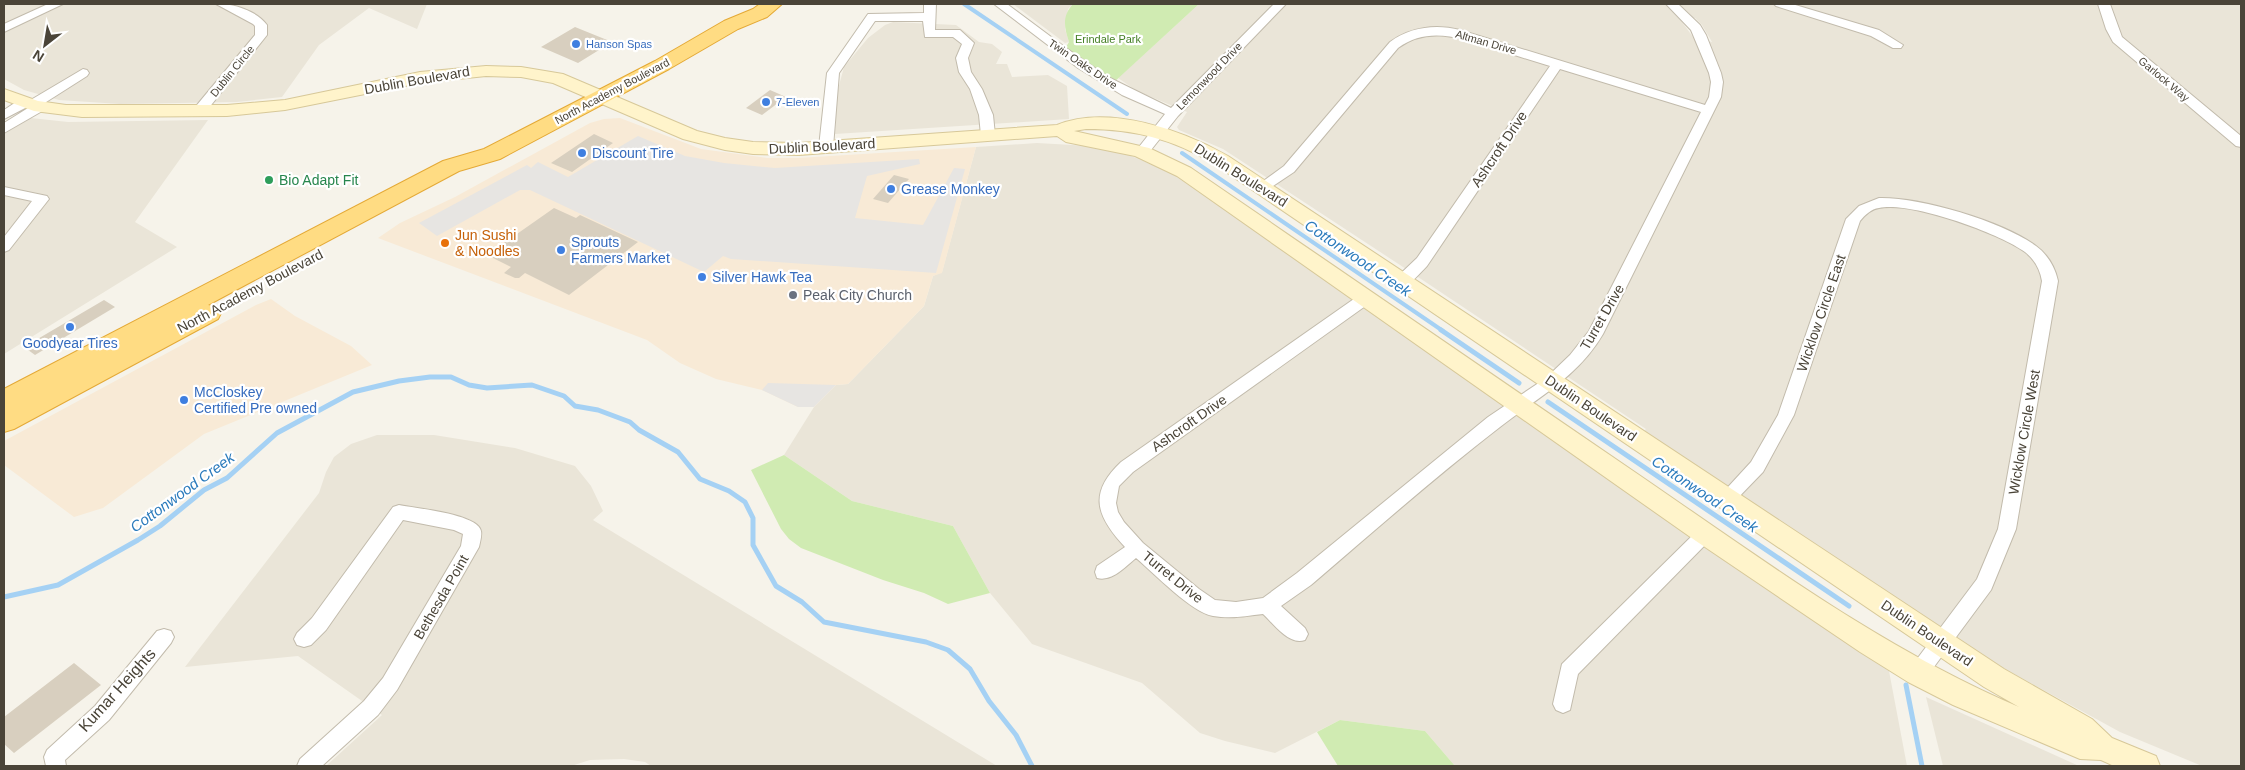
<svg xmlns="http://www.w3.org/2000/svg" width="2245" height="770" font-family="Helvetica,sans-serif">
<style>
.residential{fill:#eae5d8;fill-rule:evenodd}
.commercial{fill:#f8ead6}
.green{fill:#d0ebb2}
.parking{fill:#e7e5e2}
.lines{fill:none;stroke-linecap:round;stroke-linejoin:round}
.stream-far1{stroke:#a5d1f4;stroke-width:4}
.stream{stroke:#a5d1f4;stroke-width:5}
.building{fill:#d8cfbf}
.minor-casing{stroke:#c2bbac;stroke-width:2}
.secondary-casing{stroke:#d7c899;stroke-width:2}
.trunk-casing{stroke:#e4a936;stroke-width:2}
.minor{fill:#fff;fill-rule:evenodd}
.secondary{fill:#fff4cb;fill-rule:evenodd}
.trunk{fill:#ffdc83;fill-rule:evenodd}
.shop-dot{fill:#3f7fe0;stroke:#fff;stroke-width:2}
.leisure-dot{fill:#2e9e5b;stroke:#fff;stroke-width:2}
.food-dot{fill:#e8710a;stroke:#fff;stroke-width:2}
.worship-dot{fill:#6b7280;stroke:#fff;stroke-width:2}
.labels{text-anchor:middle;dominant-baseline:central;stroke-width:4.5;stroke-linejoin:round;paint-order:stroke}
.far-park-label{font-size:11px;fill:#468027;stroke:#fff}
.far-street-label{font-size:11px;fill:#4a4438;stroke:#fff}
.far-shop-label{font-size:11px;fill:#366cbe;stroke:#fff;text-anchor:start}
.street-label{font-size:14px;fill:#4a4438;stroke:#fff}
.shop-label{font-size:14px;fill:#366cbe;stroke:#fff;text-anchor:start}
.leisure-label{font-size:14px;fill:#27864d;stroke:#fff;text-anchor:start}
.food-label{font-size:14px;fill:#c56008;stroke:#fff;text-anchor:start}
.worship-label{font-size:14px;fill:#5b616d;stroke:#fff;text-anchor:start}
.water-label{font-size:15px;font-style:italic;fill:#2b7bbc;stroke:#fff}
.near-street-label{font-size:16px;fill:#4a4438;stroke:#fff}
</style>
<rect width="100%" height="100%" fill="#f6f3ea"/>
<!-- residential -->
<path class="residential" d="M4 4H427L417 29 369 8 319 45 282 97 237 102 120 104 59 100 24 90 4 79Z
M1013 4H1073L1068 9 1065 29 1069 42 1065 43Z
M1199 4H2241V766H2202L2120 732 1974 652 1643 432 1646 429 1400 265 1223 149 1179 130 1177 127 1187 112 1137 91 1118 78ZM1679 18H1695L1702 25 1712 42 1693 37Z
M893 22 956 25 979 42 992 44 1002 52 996 64H1007L1012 77 1048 75 1067 86 1069 119 835 134 837 93 844 67 868 38 885 25Z
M31 118 68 122 208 120 135 222 177 247 4 354V134Z
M1037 143 1090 146 1124 153 1172 173 1758 584 1889 671 1907 766H1455L1425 731 1340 720 1275 753 1225 741 1200 733 1142 683 1032 644 990 593 953 526 852 501 784 455 814 407 836 385 848 384 924 306 933 276 942 272 976 147Z
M377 435H434L515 448 575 466 591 486 603 511 593 520 997 766H651L645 762 624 759 590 760 571 766H326L382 715 298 656 185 667 319 493 326 472 334 457 351 444Z
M1926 697 2079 766H1943Z"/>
<!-- commercial -->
<path class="commercial" d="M620 118 701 149 767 158H798L976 147 942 273 933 276 924 306 848 384 836 385 814 407H798L762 390 716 379 680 363 647 340 378 238 400 223 455 197 590 123 604 119Z
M271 299 295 316 351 346 372 365 204 434 103 508 74 517 4 465V441L256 305Z"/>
<!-- green -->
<path class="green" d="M1073 4H1199L1112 84 1063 52 1069 42C1064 27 1062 16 1073 4Z
M784 455 852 501 953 526 990 593 948 604 924 593 883 580 801 548 789 539 781 529 751 470Z
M1340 720 1425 731 1455 766H1338L1317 732Z"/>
<!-- parking -->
<path class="parking" d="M638 136 685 156 724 163 775 168 919 159 920 164 867 176 855 218 923 225 954 168 965 169 936 273 731 259 723 256 704 272 530 190H520L437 236 419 223 527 165 531 168 538 162 568 177Z
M768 383 836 385 814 407H798L762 390Z"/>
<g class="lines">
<!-- stream-far1 -->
<path class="stream-far1" d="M964 4 1127 114
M1182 153 1443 331"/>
<!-- stream -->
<path class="stream" d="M1441 330 1519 383
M1548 402 1849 606
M4 597 58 585 138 540 160 526 204 490 227 478 277 433 353 392 399 381 430 377H451L469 385 487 388 532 385 564 396 575 406 598 410 630 422 639 430 678 452 700 479 729 491 745 502 753 518V545L776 586 802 602 824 622 926 642 948 650 970 669 989 701 1016 735 1032 766
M1906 685 1922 766"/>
</g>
<!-- building -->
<path class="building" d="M575 27 612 42 578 63 541 47Z
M770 90 786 97 762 115 746 108Z
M594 134 613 143 572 172 551 163Z
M894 175 909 179 888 203 873 199Z
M554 208 576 218 580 215 638 242 569 295 525 273 519 278H515L504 273 511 267 487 255Z
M104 300 115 307 35 355 24 347Z
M74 663 101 685 14 753 4 744V717Z"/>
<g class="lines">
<defs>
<path id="minor" d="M48 4H63L4 32V24Z
M216 4C233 3 257 11 267 25V35L204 114 199 115 192 111 255 35V26L253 24Z
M924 4H936L935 30H960L974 43 968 58 971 72 982 89 993 115 995 135 993 138 988 139 981 135 979 115 970 89 959 72 956 58 962 44 953 37H925L923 21H875L839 73 833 147 831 150H821L819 147 827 73 868 14 924 13Z
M994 4H1007L1066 48 1108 77 1171 108 1274 4H1286L1178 116 1147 155 1142 156 1135 152 1165 114 1122 95 1078 68Z
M1666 4H1678L1700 25 1706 35 1721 73 1723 82 1721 97 1603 334C1578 377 1537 398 1500 427 1435 477 1373 532 1311 585L1281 606 1305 628 1308 634 1305 640C1289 646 1274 624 1263 614 1246 616 1231 619 1213 616 1192 613 1154 573 1136 558 1125 567 1112 582 1097 578L1095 572 1097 566 1125 547C1096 516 1088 493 1121 462L1361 294H1371L1374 298 1371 302 1133 472 1119 486 1116 503 1118 512 1124 522 1143 543 1199 589 1215 600 1236 602 1263 598 1297 573 1488 417 1546 378 1570 355 1589 331 1701 112 1560 69 1427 266C1419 274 1409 288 1397 285L1394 281 1397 277 1417 258 1550 66C1530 60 1510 54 1491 47 1459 38 1428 26 1398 48L1294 172 1267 190H1257L1255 187 1284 166 1390 42C1410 27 1436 24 1460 30L1705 105 1709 97 1711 82 1709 73 1691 30Z
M1774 4H1792L1879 30 1903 45 1901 48H1893L1871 36 1776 6Z
M2098 4H2110L2122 37 2241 136V147L2236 146 2113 42 2106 29Z
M83 69 87 70 89 73 87 76 43 104 45 107 44 110 4 133V123L28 108 27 107 4 119V110L19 100 29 101Z
M4 187 47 196 49 199 9 250 4 252V237L32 201 4 195Z
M1879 198C1920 197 2002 221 2036 246 2047 254 2055 267 2058 281L2016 529 1991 590 1925 679 1918 682 1911 679 1908 673 1911 667 1977 579 1998 529 2042 281C2040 269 2034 259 2025 252 1999 233 1910 201 1879 208 1871 209 1865 215 1860 221L1794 415 1763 472 1732 504 1726 506 1720 504 1717 499 1751 462 1778 415 1846 219 1859 206Z
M399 505C414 508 478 514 481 531 482 536 480 542 479 547L397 690 378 715 322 766H297L300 759 364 701 383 678 461 546 463 534 454 530 403 520 326 630 311 645 304 647 297 645 294 639 297 633 312 618 393 507Z
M1705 527 1711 529 1714 534 1711 539 1578 674 1570 710 1563 713 1556 710 1553 704 1562 664 1699 529Z
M164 629 171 631 174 637 171 643 109 720 65 760 66 766H46L44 757 47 750 95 706 157 631Z"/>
<path id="secondary" d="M486 66 521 67 563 74 697 131 725 138 753 142 799 143 1057 125C1108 104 1183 130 1228 156L2004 669 2092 719 2112 738 2156 756 2160 766H2114L2101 760 2080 759 1953 705 1908 682 1860 652 1696 541 1177 176 1135 156 1066 142 1057 136 799 155 753 154 725 150 683 139 553 83 521 77 486 76 420 83 285 110 227 116 82 117 34 111 4 100V89L38 101 66 105H227L285 100 420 72ZM1086 129C1134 129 1173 139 1214 164L1984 687 2019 707C1883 649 1763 560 1642 477 1491 374 1341 271 1191 168L1149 148 1074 131Z"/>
<path id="trunk" d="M760 4H782L767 17 738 29 669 69 500 159 459 171 208 305 218 307 221 313 218 319 14 429 4 432V389L443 161 484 149 655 61 724 21 753 9Z"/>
</defs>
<!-- minor casing -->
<use href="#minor" class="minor-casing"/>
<!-- secondary casing -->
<use href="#secondary" class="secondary-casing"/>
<!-- trunk casing -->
<use href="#trunk" class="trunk-casing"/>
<!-- minor -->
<use href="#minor" class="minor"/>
<!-- secondary -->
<use href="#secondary" class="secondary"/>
<!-- trunk -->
<use href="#trunk" class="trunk"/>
</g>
<!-- markers -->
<g class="shop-dot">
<circle cx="576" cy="44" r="5"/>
<circle cx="766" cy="102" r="5"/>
<circle cx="582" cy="153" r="5"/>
<circle cx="891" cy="189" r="5"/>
<circle cx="561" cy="250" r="5"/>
<circle cx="702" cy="277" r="5"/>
<circle cx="70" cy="327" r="5"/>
<circle cx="184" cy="400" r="5"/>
</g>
<circle class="leisure-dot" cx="269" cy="180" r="5"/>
<circle class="food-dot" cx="445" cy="243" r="5"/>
<circle class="worship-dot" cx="793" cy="295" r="5"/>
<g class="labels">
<!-- far-park labels -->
<g class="far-park-label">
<text x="1108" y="39">Erindale Park</text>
</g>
<!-- far-street labels -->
<g class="far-street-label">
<text transform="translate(1486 42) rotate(16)">Altman Drive</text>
<text transform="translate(1083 64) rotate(34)">Twin Oaks Drive</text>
<text transform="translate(232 71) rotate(-51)">Dublin Circle</text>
<text transform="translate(1209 76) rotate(-46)">Lemonwood Drive</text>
<text transform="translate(2164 79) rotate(40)">Garlock Way</text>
<text transform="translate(612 91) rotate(-28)">North Academy Boulevard</text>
</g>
<!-- far-shop labels -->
<g class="far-shop-label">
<text x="586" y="44">Hanson Spas</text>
<text x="776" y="102">7-Eleven</text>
</g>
<!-- street labels -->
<g class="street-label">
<text transform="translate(417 80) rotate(-10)">Dublin Boulevard</text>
<text transform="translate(822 146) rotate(-3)">Dublin Boulevard</text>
<text transform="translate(1499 149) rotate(-56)">Ashcroft Drive</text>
<text transform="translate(1241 175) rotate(32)">Dublin Boulevard</text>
<text transform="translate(250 291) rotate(-28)">North Academy Boulevard</text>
<text transform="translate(1821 313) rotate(-71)">Wicklow Circle East</text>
<text transform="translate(1602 317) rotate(-60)">Turret Drive</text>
<text transform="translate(1591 408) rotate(34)">Dublin Boulevard</text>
<text transform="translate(1189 423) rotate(-35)">Ashcroft Drive</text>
<text transform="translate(2024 432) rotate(-80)">Wicklow Circle West</text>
<text transform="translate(1173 577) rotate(39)">Turret Drive</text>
<text transform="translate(441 597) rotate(-60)">Bethesda Point</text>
<text transform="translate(1927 633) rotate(34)">Dublin Boulevard</text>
</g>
<!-- shop labels -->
<g class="shop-label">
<text x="592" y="153">Discount Tire</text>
<text x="901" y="189">Grease Monkey</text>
<text x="571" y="242">Sprouts<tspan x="571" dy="16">Farmers Market</tspan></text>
<text x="712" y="277">Silver Hawk Tea</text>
<text x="70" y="343" text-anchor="middle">Goodyear Tires</text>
<text x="194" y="392">McCloskey<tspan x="194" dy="16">Certified Pre owned</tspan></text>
</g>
<!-- leisure labels -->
<g class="leisure-label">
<text x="279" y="180">Bio Adapt Fit</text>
</g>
<!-- food labels -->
<g class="food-label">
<text x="455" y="235">Jun Sushi<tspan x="455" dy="16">&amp; Noodles</tspan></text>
</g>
<!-- worship labels -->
<g class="worship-label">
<text x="803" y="295">Peak City Church</text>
</g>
<!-- water labels -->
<g class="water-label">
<text transform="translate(1358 258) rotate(34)">Cottonwood Creek</text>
<text transform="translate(182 492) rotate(-36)">Cottonwood Creek</text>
<text transform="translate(1705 494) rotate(34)">Cottonwood Creek</text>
</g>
<!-- near-street labels -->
<g class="near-street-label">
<text transform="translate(117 690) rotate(-48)">Kumar Heights</text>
</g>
</g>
<!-- border -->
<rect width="2245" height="770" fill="none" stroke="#4a4438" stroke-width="10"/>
<!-- north arrow -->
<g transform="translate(45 45) rotate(211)" stroke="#ffffff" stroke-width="4" paint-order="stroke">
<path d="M0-4L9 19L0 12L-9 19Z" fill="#4a4438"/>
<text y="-8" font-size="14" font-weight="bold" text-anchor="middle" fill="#4a4438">N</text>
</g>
</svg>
